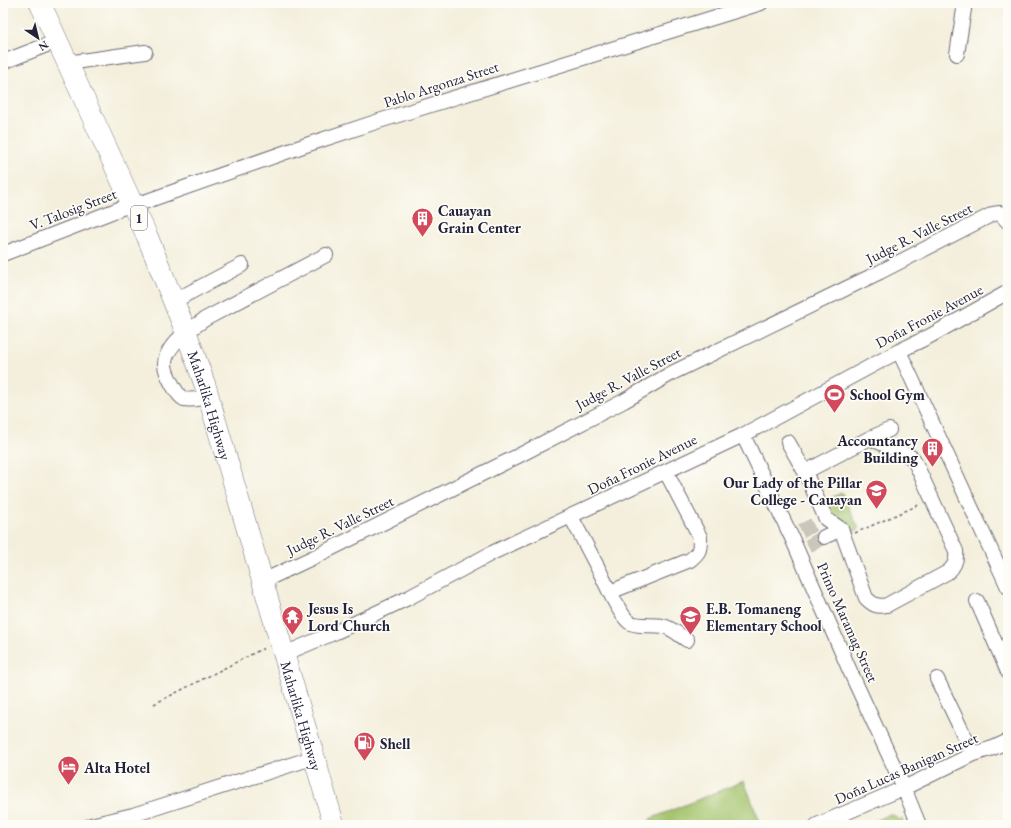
<svg xmlns="http://www.w3.org/2000/svg" width="1011" height="828" font-family="'EB Garamond',serif">
<style>
.green{fill:#a3c26a;stroke:#627252}
.lines{fill:none;stroke-linecap:round;stroke-linejoin:round}
.minor-tunnel{stroke:#cac6bc;stroke-width:14;stroke-dasharray:14 7;stroke-linecap:butt}
.minor-casing{stroke:#6c6a73;stroke-width:16}
.highway-casing{stroke:#6c6a73;stroke-width:22}
.path{stroke:#6c6a73;stroke-width:1.5;stroke-dasharray:3 3;stroke-linecap:butt}
.minor{stroke:#fff;stroke-width:14}
.highway{stroke:#fff;stroke-width:21}
.labels{text-anchor:middle;dominant-baseline:central;stroke-width:3.5;stroke-linejoin:round;paint-order:stroke}
.shield{fill:#fdfcf7;stroke:#646373;stroke-width:1}
.shield-label{font-size:14px;font-weight:bold;fill:#22223b}
.street-label{font-size:15px;fill:#22223b;stroke:#fdfcf7}
.poi-label{font-size:15px;font-weight:bold;fill:#22223b;stroke:#fdfcf7;text-anchor:start}
</style>
<rect width="100%" height="100%" fill="#fdfcf7"/>
<filter id="ink" filterUnits="userSpaceOnUse"><feTurbulence type="fractalNoise" baseFrequency=".025" numOctaves="2"/><feDisplacementMap in="SourceGraphic" scale="8" xChannelSelector="R" yChannelSelector="G"/><feConvolveMatrix kernelMatrix="1 2 1 2 8 2 1 2 1" color-interpolation-filters="sRGB"/></filter>
<filter id="wash" filterUnits="userSpaceOnUse"><feTurbulence type="fractalNoise" baseFrequency=".012" numOctaves="4" result="noise"/><feDisplacementMap in="SourceGraphic" scale="16" xChannelSelector="R" yChannelSelector="G"/><feGaussianBlur stdDeviation="0.9" result="paint"/><feColorMatrix in="noise" values="0 0 0 0 0 0 0 0 0 0 0 0 0 0 0 0 0 1.4 0 .05"/><feComposite in="paint" operator="in"/></filter>
<g filter="url(#wash)">
<rect width="100%" height="100%" fill="#f4efdc"/>
<!-- green -->
<path class="green" d="M842 493 859 529 841 537 824 501Z
M744 781 761 825H652L650 819Z
M890 814 895 816 899 820 902 819 904 825H865Z"/>
</g>
<g filter="url(#ink)">
<g class="lines">
<!-- minor-tunnel -->
<path class="minor-tunnel" d="M801 531 817 523
M808 546 824 537"/>
<defs>
<path id="minor" d="M957 54 965 3
M3 62 57 41
M67 63 145 52
M3 254 132 204 144 202 306 145 379 121 761 3
M174 301 242 265
M899 351 1008 587
M209 397C201 398 192 401 184 399 177 396 165 373 165 364 165 362 166 357 167 355 174 339 191 329 205 319L326 255
M743 435 791 536 850 671 904 788 919 825
M788 442 805 472 826 519 841 529 866 598C873 605 877 607 887 605L948 572C955 566 957 560 956 551L914 460 911 457 870 438
M805 472 870 438 889 430
M571 517C581 535 590 553 600 572 606 584 619 614 629 622 637 627 653 624 663 626 672 628 679 635 687 640
M824 537 841 529
M263 581 314 557 518 456 624 401 672 373 880 272 993 214 1000 213 1008 222
M610 592 690 560C700 552 700 550 700 537L666 472
M977 601 1008 672
M284 654 336 632 408 598 492 553 743 435 899 351 930 336 1008 292
M937 679 973 754
M91 825 133 815 315 757
M817 825 904 788 973 754 993 748 1008 741"/>
<g id="highway">
<path id="s1" d="M40 3 147 236 186 332 205 385 334 825"/>
</g>
</defs>
<!-- minor casing -->
<use href="#minor" class="minor-casing"/>
<!-- highway casing -->
<use href="#highway" class="highway-casing"/>
<!-- path -->
<path class="path" d="M855 533 921 504
M154 704 266 647"/>
<!-- minor -->
<use href="#minor" class="minor"/>
<!-- highway -->
<use href="#highway" class="highway"/>
</g>
</g>
<!-- icons -->
<defs>
<symbol id="building-pin" viewBox="-11 -11 22 30"><path d="M0 17L-7.5 6A9.5 9.5 0 1 1 7.5 6Z" fill="#d1495b" stroke="#fdfcf7"/><path d="M-4-6H4V6H1V3H-1V6H-4ZM-2.5-4.3h1.7v1.8h-1.7ZM.8-4.3h1.7v1.8H.8ZM-2.5-1h1.7V.8h-1.7ZM.8-1h1.7V.8H.8Z" fill="#fff"/></symbol>
<symbol id="stadium-pin" viewBox="-11 -11 22 30"><path d="M0 17L-7.5 6A9.5 9.5 0 1 1 7.5 6Z" fill="#d1495b" stroke="#fdfcf7"/><path d="M0-5a6.5 5 0 1 0 0 10a6.5 5 0 1 0 0-10ZM-3.5-1.8h7v3.6h-7Z" fill="#fff"/></symbol>
<symbol id="university-pin" viewBox="-11 -11 22 30"><path d="M0 17L-7.5 6A9.5 9.5 0 1 1 7.5 6Z" fill="#d1495b" stroke="#fdfcf7"/><path d="M0-5L7-2L0 1L-7-2ZM-4 1L0 2.5L4 1V4Q0 6-4 4Z" fill="#fff"/></symbol>
<symbol id="temple-pin" viewBox="-11 -11 22 30"><path d="M0 17L-7.5 6A9.5 9.5 0 1 1 7.5 6Z" fill="#d1495b" stroke="#fdfcf7"/><path d="M0-6L5-2H3V0L6.5 2.5H4V6H1.5V3h-3V6H-4V2.5H-6.5L-3 0V-2H-5Z" fill="#fff"/></symbol>
<symbol id="school-pin" viewBox="-11 -11 22 30"><path d="M0 17L-7.5 6A9.5 9.5 0 1 1 7.5 6Z" fill="#d1495b" stroke="#fdfcf7"/><path d="M0-5L7-2L0 1L-7-2ZM-4 1L0 2.5L4 1V4Q0 6-4 4Z" fill="#fff"/></symbol>
<symbol id="fuel-pin" viewBox="-11 -11 22 30"><path d="M0 17L-7.5 6A9.5 9.5 0 1 1 7.5 6Z" fill="#d1495b" stroke="#fdfcf7"/><path d="M-5.5-6h7V0h2V4h1.3V-2.5L3-4.5l.8-.8L6-3V5H2.5V1h-1V6h-7ZM-4.2-4.7v3.2H.2V-4.7Z" fill="#fff"/></symbol>
<symbol id="hotel-pin" viewBox="-11 -11 22 30"><path d="M0 17L-7.5 6A9.5 9.5 0 1 1 7.5 6Z" fill="#d1495b" stroke="#fdfcf7"/><path d="M-6-4.5h1.5V1H6V5H4.5V3h-9V5H-6ZM-4 0a1.8 1.8 0 1 1 3.6 0ZM.5 0V-2.5h3Q6-2.5 6 0Z" fill="#fff"/></symbol>
</defs>
<g fill-rule="evenodd">
<use href="#building-pin" x="410" y="206" width="25" height="34"/>
<use href="#stadium-pin" x="822" y="382" width="25" height="34"/>
<use href="#building-pin" x="920" y="436" width="25" height="34"/>
<use href="#university-pin" x="864" y="478" width="25" height="34"/>
<use href="#temple-pin" x="280" y="604" width="25" height="34"/>
<use href="#school-pin" x="678" y="604" width="25" height="34"/>
<use href="#fuel-pin" x="352" y="730" width="25" height="34"/>
<use href="#hotel-pin" x="56" y="754" width="25" height="34"/>
</g>
<g class="labels">
<!-- shield labels -->
<rect class="shield" x="131" y="206" width="16" height="24" rx="3"/>
<g class="shield-label">
<text x="139" y="218">1</text>
</g>
<!-- street labels -->
<g class="street-label">
<text transform="translate(441 84) rotate(-18)">Pablo Argonza Street</text>
<text transform="translate(73 209) rotate(-21)">V. Talosig Street</text>
<text transform="translate(919 233) rotate(-27)">Judge R. Valle Street</text>
<text transform="translate(929 316) rotate(-28)">Doña Fronie Avenue</text>
<text transform="translate(628 378) rotate(-28)">Judge R. Valle Street</text>
<text stroke="none"><textPath href="#s1" startOffset="437">Maharlika Highway</textPath></text>
<text transform="translate(642 464) rotate(-26)">Doña Fronie Avenue</text>
<text transform="translate(340 525) rotate(-26)">Judge R. Valle Street</text>
<text transform="translate(848 622) rotate(66)">Primo Maramag Street</text>
<text stroke="none"><textPath href="#s1" startOffset="761">Maharlika Highway</textPath></text>
<text transform="translate(906 768) rotate(-24)">Doña Lucas Banigan Street</text>
</g>
<!-- poi labels -->
<g class="poi-label">
<text x="438" y="210">Cauayan<tspan x="438" dy="17">Grain Center</tspan></text>
<text x="850" y="394">School Gym</text>
<text x="918" y="440" text-anchor="end">Accountancy<tspan x="918" dy="17">Building</tspan></text>
<text x="862" y="482" text-anchor="end">Our Lady of the Pillar<tspan x="862" dy="17">College - Cauayan</tspan></text>
<text x="308" y="608">Jesus Is<tspan x="308" dy="17">Lord Church</tspan></text>
<text x="706" y="608">E.B. Tomaneng<tspan x="706" dy="17">Elementary School</tspan></text>
<text x="380" y="743">Shell</text>
<text x="84" y="767">Alta Hotel</text>
</g>
</g>
<!-- margin -->
<rect width="1011" height="828" fill="none" stroke="#fdfcf7" stroke-width="16"/>
<!-- north arrow -->
<g transform="translate(38 38) rotate(145)" stroke="#fdfcf7" stroke-width="3" paint-order="stroke">
<path d="M0-3L7 15L0 10L-7 15Z" fill="#22223b"/>
<text y="-6" font-size="11" font-weight="bold" text-anchor="middle" fill="#22223b">N</text>
</g>
</svg>
